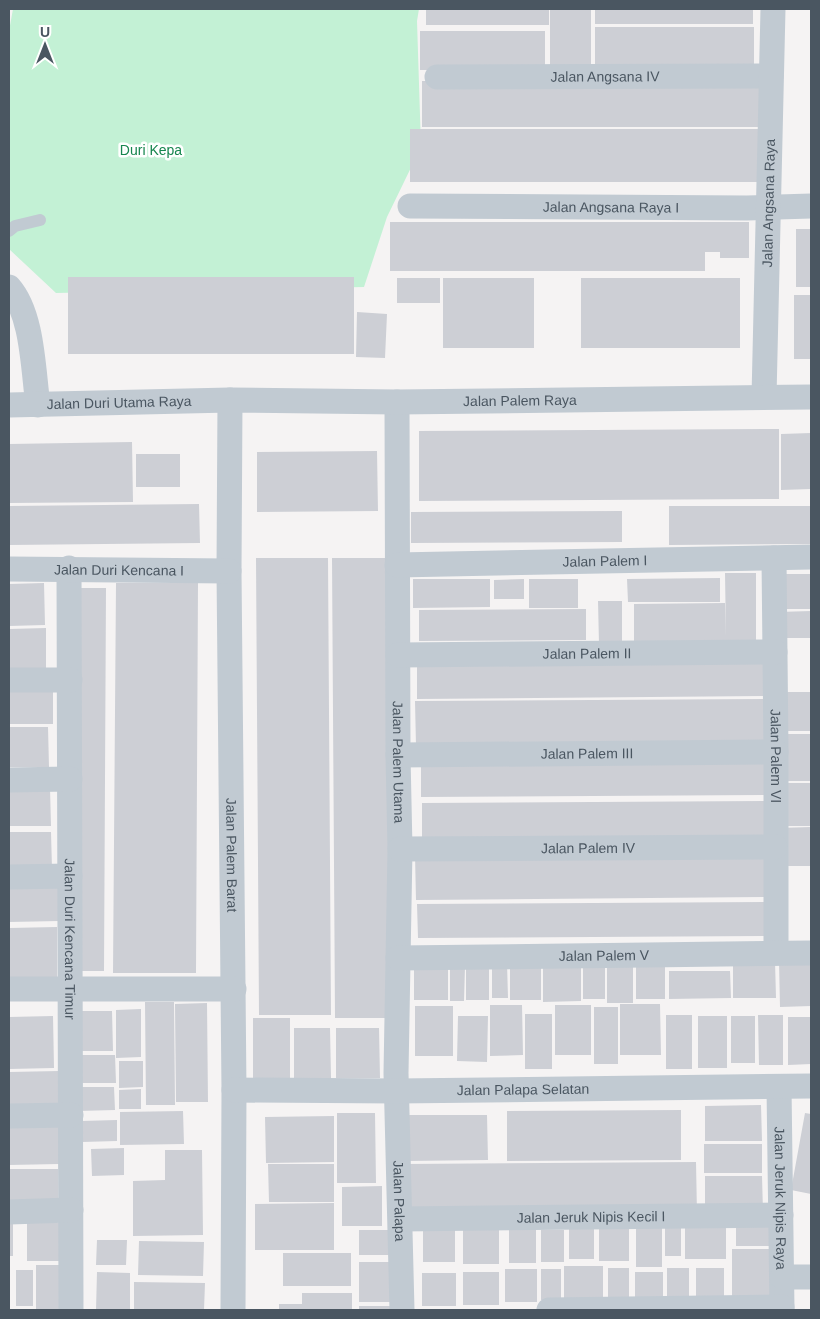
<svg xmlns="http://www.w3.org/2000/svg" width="820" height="1319" font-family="Helvetica,sans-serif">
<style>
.green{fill:#c3f1d5}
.building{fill:#cdcfd5}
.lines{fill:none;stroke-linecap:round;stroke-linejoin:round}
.service{stroke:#c1cad2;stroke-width:12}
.minor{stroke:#c1cad2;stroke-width:25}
.labels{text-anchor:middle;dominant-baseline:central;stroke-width:5;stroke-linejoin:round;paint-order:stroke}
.street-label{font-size:14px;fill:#4a5661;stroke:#fff}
.park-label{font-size:14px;fill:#17864f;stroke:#fff}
</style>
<rect width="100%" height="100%" fill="#f5f3f3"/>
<!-- green -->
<path class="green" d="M13 9H419L417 21 421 147 387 217 364 287 56 293 9 249V31Z"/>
<!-- building -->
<path class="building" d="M426 9H549V25H426Z
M550 9H591V70H550Z
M595 9H753V24H595Z
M595 27H754V66H595Z
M420 31H545V70H420Z
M422 81H759V127H422Z
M410 129H758V182H410Z
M390 222H749V258H720V252H705V271H390Z
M796 229H811V287H796Z
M68 277H354V354H68Z
M397 278H440V303H397Z
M443 278H534V348H443Z
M581 278H740V348H581Z
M794 295H811V359H794Z
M357 312 387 314 385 358 356 357Z
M779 429V499L419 501V431Z
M811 433V489L781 490V434Z
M132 442 133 502 9 503V444Z
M377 451 378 511 257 512V452Z
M136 454H180V487H136Z
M199 504 200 543 9 545V506Z
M669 506H811V544L669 545Z
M622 511V542L411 543V512Z
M256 558H328L331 1015H259Z
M332 558H391L394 1018H335Z
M725 573H756V650L634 641V604L725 603 726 637Z
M778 574H811V609H778Z
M720 578V602H628L627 579Z
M413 579H490V607L413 608Z
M524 579V599H494V580Z
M529 579H578V608H529Z
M44 583 45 625 9 626V584Z
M116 583H198L196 973H113Z
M78 588H106L104 971H76Z
M598 601H622V644H599Z
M586 609V640L419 641V610Z
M811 611V638H778V612Z
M46 628V672H9V629Z
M770 657V696L417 699V659Z
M9 686H53V724H9Z
M778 692H811V731H778Z
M770 699V744L416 746 415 701Z
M9 727H48L49 767H9Z
M779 734H811V781H779Z
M766 758V795L421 797V760Z
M778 783H811V826H778Z
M9 788H50L51 826H9Z
M769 801V837L422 839V803Z
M811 827V866H779V828Z
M9 832H51L52 869 9 870Z
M766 852 767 897 416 900 415 855Z
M58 882 59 921 9 922V883Z
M769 902V936L418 938 417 904Z
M57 927V978L9 979V928Z
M733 961H775L776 998H733Z
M779 961H811V1006L780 1007Z
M489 962V1000H466V963Z
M510 962H541V1000H510Z
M583 962H605V999H583Z
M636 962H665V999H636Z
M414 963H448V1000H414Z
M492 963H507L508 998H492Z
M607 964H633V1003H607Z
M450 965 465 966 464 1001H450Z
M543 965H581V1001L543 1002Z
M669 971H730L731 998 669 999Z
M145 1002H174L175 1105H146Z
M207 1003 208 1102H176L175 1004Z
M620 1004H660L661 1055H620Z
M490 1005H522L523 1055 490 1056Z
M555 1005H591V1055H555Z
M415 1006H453V1056H415Z
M594 1007H618V1064H594Z
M141 1009V1057L116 1058V1010Z
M75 1011H112L113 1051H76Z
M525 1014H552V1069H525Z
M666 1015H692V1069H666Z
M758 1015H783V1065H759Z
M53 1016 54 1068 9 1069V1017Z
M458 1016H488L487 1062 457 1061Z
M698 1016H727V1068H698Z
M731 1016H755V1063H731Z
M788 1017H811V1064L788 1065Z
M253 1018H290V1080L253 1081Z
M294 1028H330L331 1078H294Z
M336 1028H379L380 1078H336Z
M75 1055H115L116 1083H75Z
M119 1061H143V1087L119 1088Z
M59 1071V1110L9 1111V1072Z
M78 1087H114L115 1110 78 1111Z
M141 1089V1109H119V1090Z
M761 1105 762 1141H705V1106Z
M681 1110V1160L507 1161V1111Z
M183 1111 184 1144 120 1145V1112Z
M337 1113H375L376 1183H337Z
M805 1113 811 1114V1194L791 1190Z
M405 1115H487L488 1160 406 1161Z
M334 1116V1162L266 1163 265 1117Z
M117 1120V1141L82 1142 81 1121Z
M9 1125H59V1164L9 1165Z
M704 1144H762V1173H704Z
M124 1148V1175L92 1176 91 1149Z
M165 1150H202L203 1235 133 1236V1181L165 1180Z
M696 1162 697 1214 404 1216V1164Z
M268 1164H334V1202H269Z
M9 1169H58V1206L9 1207Z
M705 1176H762L763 1212H705Z
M382 1186V1226H342V1187Z
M334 1203V1250H255V1204Z
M9 1216H13V1256H9Z
M423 1220H455V1262H423Z
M463 1220H499V1264H463Z
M685 1220H726V1259H685Z
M736 1220H775V1246H736Z
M509 1221H536V1263H509Z
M569 1221H594V1259H569Z
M665 1221H681V1256H665Z
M27 1223H60V1261H27Z
M599 1224H629V1261H599Z
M636 1224H662V1267H636Z
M359 1230H391V1255H359Z
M541 1230H564V1262H541Z
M97 1240H127L126 1265H96Z
M139 1241 204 1242 203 1276 138 1275Z
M732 1249H777V1298H732Z
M283 1253H351V1286H283Z
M359 1262H394V1302H359Z
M36 1265H66V1310H36Z
M564 1266H603V1300H564Z
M608 1268H629V1303H608Z
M667 1268H689V1303H667Z
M696 1268H724V1298H696Z
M505 1269H537V1302H505Z
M541 1269H561V1300H541Z
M16 1270H33V1306H16Z
M97 1272 130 1273V1310H96Z
M463 1272H499V1305H463Z
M635 1272H663V1303H635Z
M422 1273H456V1306H422Z
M134 1282 205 1283 204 1310H134Z
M302 1293H352V1310H279V1304H302Z
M359 1306H395V1310H359Z"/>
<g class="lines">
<!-- service -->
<path class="service" d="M9 231 15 226 40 220"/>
<!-- minor -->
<g class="minor">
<path id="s1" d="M437 77 771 76"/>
<path id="s2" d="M410 206 747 208 811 206"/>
<path d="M9 287C33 314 33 370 38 405"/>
<path id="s3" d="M764 397 773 9"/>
<path id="s4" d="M230 400 229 571 234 1090 233 1310"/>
<path id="s5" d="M397 402 398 755 400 849 396 1073 402 1310"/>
<path id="s6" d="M9 405 230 400 397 402 811 397"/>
<path id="s7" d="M774 558 776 752V953"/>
<path id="s8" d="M397 565 811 557"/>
<path id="s9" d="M69 568 71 1310"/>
<path id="s10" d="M9 569 229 571"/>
<path id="s11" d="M398 655 775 652"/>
<path d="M9 680H70"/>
<path id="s12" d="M398 755 776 752"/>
<path d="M9 780 70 779"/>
<path id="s13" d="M400 849 775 847"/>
<path d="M9 877 70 876"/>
<path id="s14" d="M398 958 811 953"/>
<path d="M9 989H234"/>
<path id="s15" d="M779 1087 782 1310"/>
<path id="s16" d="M234 1090 397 1091 811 1086"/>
<path d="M9 1116 71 1115"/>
<path d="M9 1212 71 1210"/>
<path id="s17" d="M401 1219 781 1215"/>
<path d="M782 1277H811"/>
<path d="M549 1310 782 1307"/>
</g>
</g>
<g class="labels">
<!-- street labels -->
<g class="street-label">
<text stroke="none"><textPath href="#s1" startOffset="168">Jalan Angsana IV</textPath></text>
<text stroke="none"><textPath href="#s3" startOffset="194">Jalan Angsana Raya</textPath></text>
<text stroke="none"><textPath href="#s2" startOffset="201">Jalan Angsana Raya I</textPath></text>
<text stroke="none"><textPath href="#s6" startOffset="511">Jalan Palem Raya</textPath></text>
<text stroke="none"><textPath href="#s6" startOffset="110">Jalan Duri Utama Raya</textPath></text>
<text stroke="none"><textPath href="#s8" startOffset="208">Jalan Palem I</textPath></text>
<text stroke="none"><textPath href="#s10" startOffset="110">Jalan Duri Kencana I</textPath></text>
<text stroke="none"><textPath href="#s11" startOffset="189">Jalan Palem II</textPath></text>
<text stroke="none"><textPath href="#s12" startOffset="189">Jalan Palem III</textPath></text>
<text stroke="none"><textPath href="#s7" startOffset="198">Jalan Palem VI</textPath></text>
<text stroke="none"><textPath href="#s5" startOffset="360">Jalan Palem Utama</textPath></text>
<text stroke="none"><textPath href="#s13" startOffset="188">Jalan Palem IV</textPath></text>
<text stroke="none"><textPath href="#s4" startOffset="455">Jalan Palem Barat</textPath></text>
<text stroke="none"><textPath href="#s9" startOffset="371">Jalan Duri Kencana Timur</textPath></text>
<text stroke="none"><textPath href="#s14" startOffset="206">Jalan Palem V</textPath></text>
<text stroke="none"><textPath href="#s16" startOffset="289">Jalan Palapa Selatan</textPath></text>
<text stroke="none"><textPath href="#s15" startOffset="111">Jalan Jeruk Nipis Raya</textPath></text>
<text stroke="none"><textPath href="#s5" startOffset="799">Jalan Palapa</textPath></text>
<text stroke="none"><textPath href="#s17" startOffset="190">Jalan Jeruk Nipis Kecil I</textPath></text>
</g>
<!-- park labels -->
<g class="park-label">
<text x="151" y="150">Duri Kepa</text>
</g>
</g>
<!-- border -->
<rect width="820" height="1319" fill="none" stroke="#4a5661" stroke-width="20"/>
<!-- north arrow -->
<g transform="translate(45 45)" stroke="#ffffff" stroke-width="4" paint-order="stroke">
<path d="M0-4L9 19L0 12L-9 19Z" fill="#4a5661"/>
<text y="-8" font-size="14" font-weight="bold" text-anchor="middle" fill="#4a5661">U</text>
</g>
</svg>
